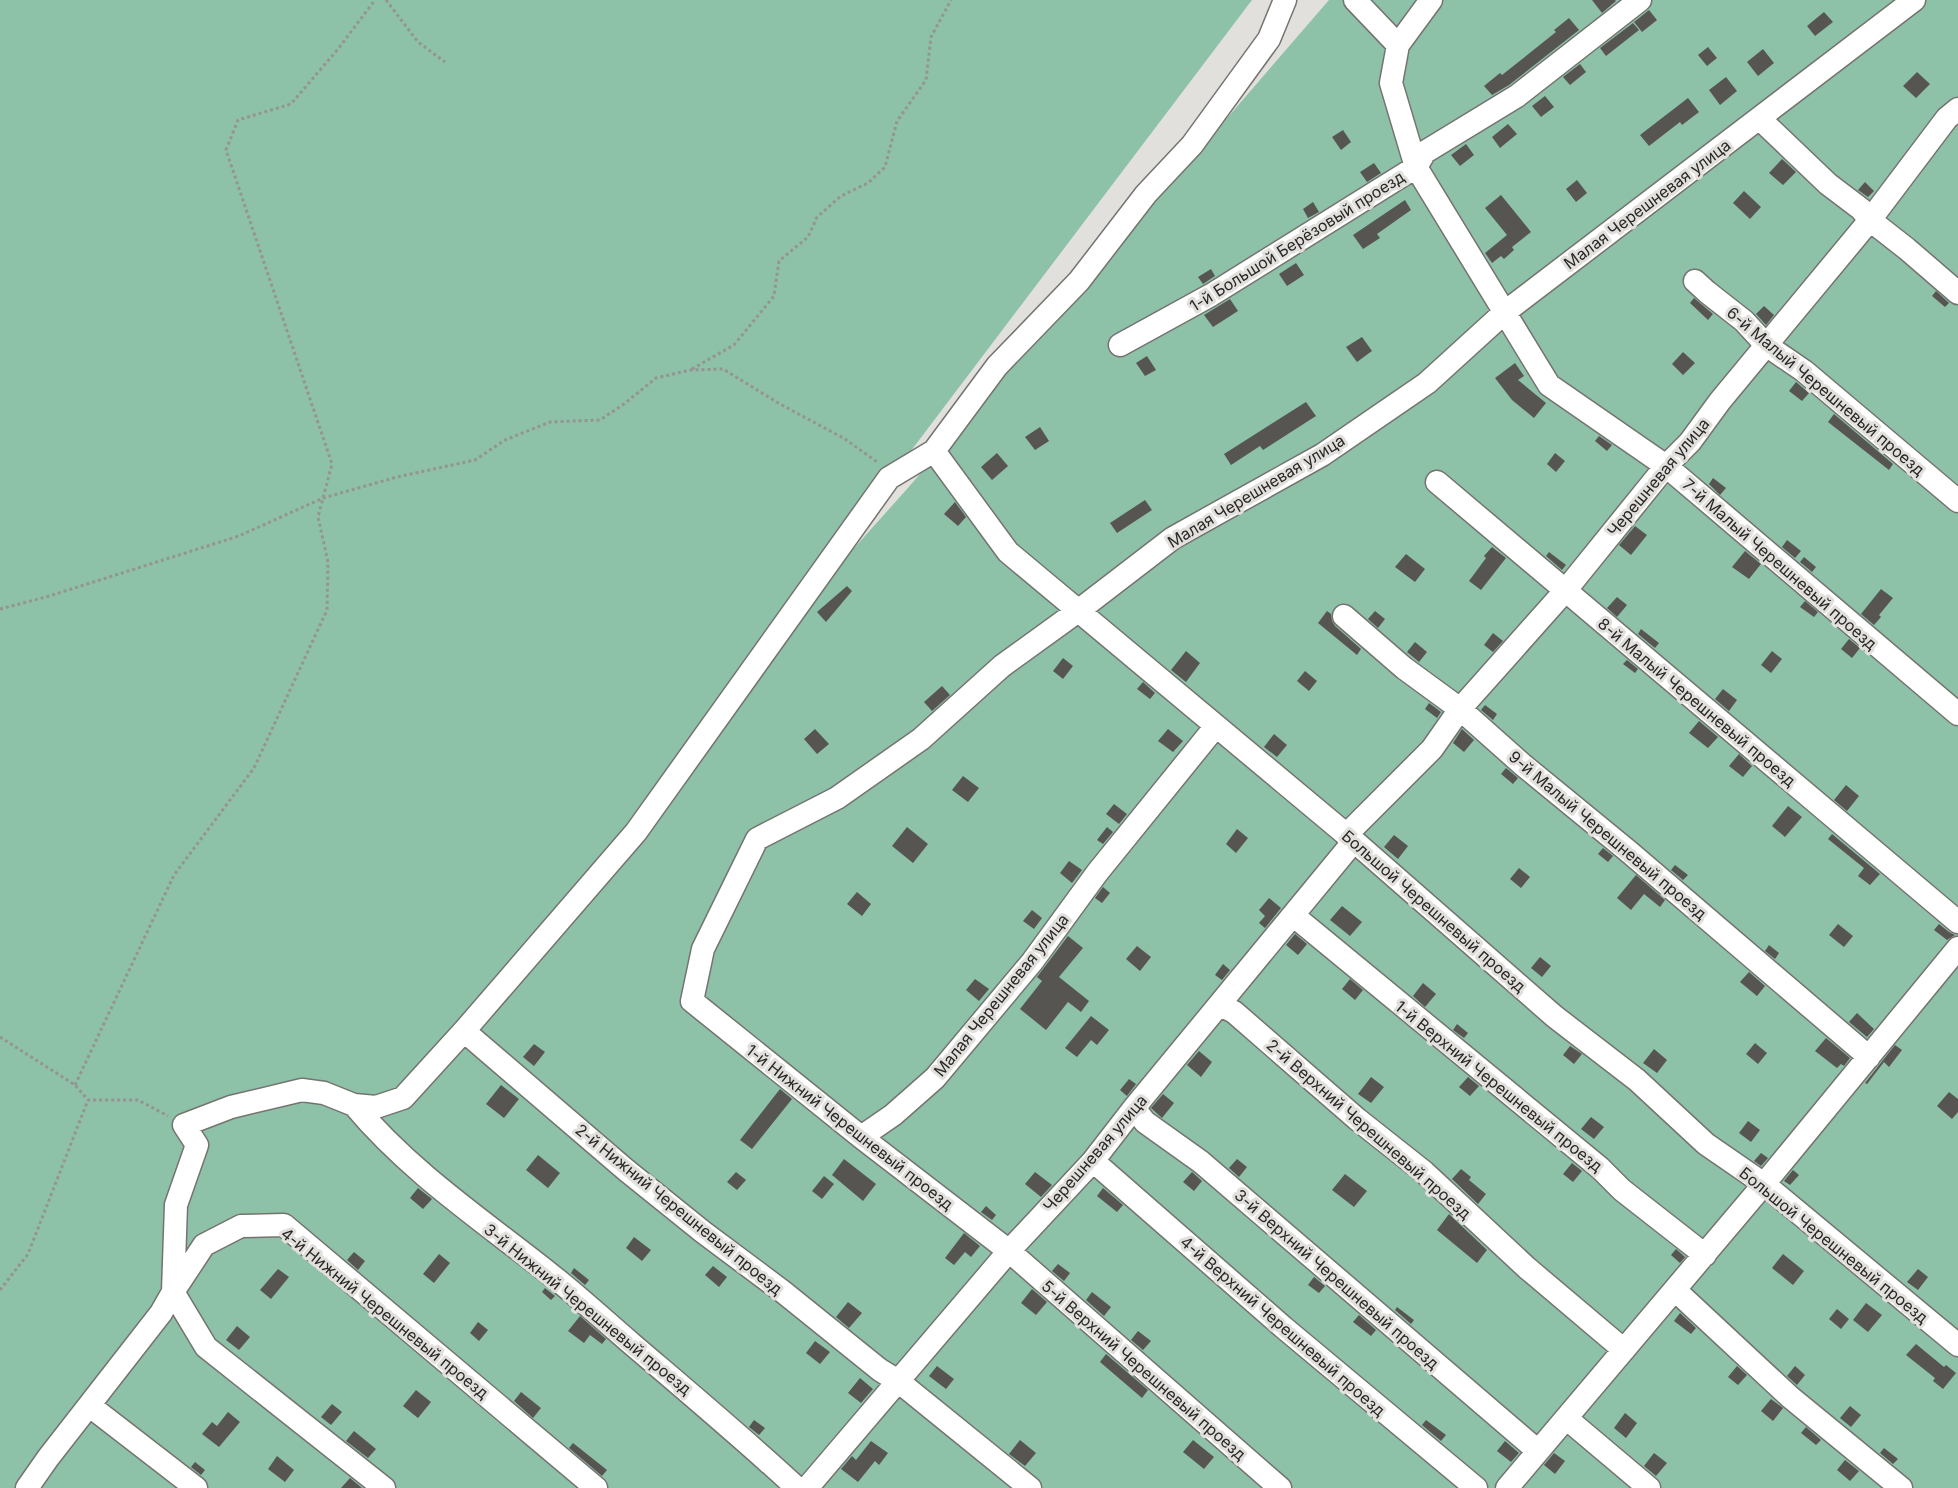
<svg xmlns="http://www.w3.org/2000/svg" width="1958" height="1488" font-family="Inter,sans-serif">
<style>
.green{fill:#8dc1a8}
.building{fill:#575552}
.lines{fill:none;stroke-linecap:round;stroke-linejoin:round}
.minor-casing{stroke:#757370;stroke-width:25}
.path{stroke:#969491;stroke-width:3;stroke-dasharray:3 3;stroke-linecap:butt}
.minor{stroke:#fff;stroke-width:22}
.labels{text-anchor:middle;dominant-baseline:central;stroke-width:6;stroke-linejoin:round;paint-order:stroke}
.street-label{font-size:16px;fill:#292826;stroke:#e2e0dd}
</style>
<rect width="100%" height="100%" fill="#e2e0dd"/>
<!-- green -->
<path class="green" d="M0 0H1252L901 464 847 556 907 489 1329 0H1958V1488H0Z"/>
<!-- building -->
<path class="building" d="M1592 0H1615L1616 1 1602 13Z
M1649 10 1657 20 1642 32 1634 22Z
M1824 12 1833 22 1815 36 1807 26Z
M1569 18 1579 30 1509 85 1492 95 1484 86 1500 73 1502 75 1556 32 1554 30Z
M1633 23 1639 30 1606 56 1600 48Z
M1708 47 1717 58 1707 66 1698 55Z
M1763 49 1774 63 1758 76 1747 62Z
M1580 64 1586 72 1570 85 1563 77Z
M1917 72 1930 84 1916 98 1903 86Z
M1726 77 1737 91 1720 105 1709 90Z
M1545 96 1554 107 1541 117 1532 106Z
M1688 98 1699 112 1682 125 1680 122 1649 146 1640 135Z
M1508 124 1517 134 1500 148 1492 137Z
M1343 130 1351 142 1341 150 1332 137Z
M1466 144 1474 155 1460 166 1451 155Z
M1782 159 1796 172 1783 185 1769 173Z
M1374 163 1381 173 1367 182 1360 172Z
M1577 180 1587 193 1576 202 1566 189Z
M1865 182 1874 191 1868 197 1858 190Z
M1744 191 1761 207 1750 219 1733 203Z
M1501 195 1531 232 1512 247 1514 250 1504 259 1501 256 1492 263 1485 253 1507 235 1485 208Z
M1405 200 1411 210 1377 234 1380 238 1363 249 1353 235Z
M1313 202 1319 212 1308 218 1303 209Z
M1296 263 1304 275 1287 286 1279 274Z
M1211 269 1215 276 1203 284 1198 277Z
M1936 291 1949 303 1945 307 1932 296Z
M1694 298 1713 314 1708 320 1690 303Z
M1230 299 1238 311 1213 327 1204 315Z
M1764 306 1774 315 1766 325 1756 314Z
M1362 337 1372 351 1357 362 1346 347Z
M1683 352 1695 363 1683 375 1672 364Z
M1147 356 1156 370 1145 376 1136 363Z
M1515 363 1524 376 1518 380 1546 403 1534 418 1512 400 1495 378Z
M1796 382 1809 393 1802 401 1789 391Z
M1306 402 1316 416 1263 450 1260 446 1231 465 1224 454Z
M1834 414 1893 464 1889 470 1828 422Z
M1040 427 1049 441 1035 450 1025 437Z
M1599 436 1612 445 1607 451 1595 441Z
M997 453 1008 466 992 480 981 467Z
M1555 453 1565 461 1556 472 1547 464Z
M1713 478 1726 488 1720 495 1709 484Z
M1145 500 1152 510 1117 533 1110 523Z
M955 502 966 517 958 526 944 514Z
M1635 526 1647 535 1631 555 1619 545Z
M1787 540 1801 551 1795 558 1782 547Z
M1492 547 1506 558 1481 590 1469 581 1486 558 1484 556Z
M1745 551 1761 564 1749 579 1732 567Z
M1549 552 1566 565 1562 570 1546 556Z
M1406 554 1425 569 1415 582 1395 567Z
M1804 557 1816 567 1812 572 1800 562Z
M847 586 852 591 826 622 817 612Z
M1881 589 1893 598 1879 615 1881 617 1874 625 1861 614Z
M1617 597 1627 605 1617 617 1607 608Z
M1805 601 1818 612 1814 617 1800 607Z
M1327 611 1331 614 1332 621 1335 626 1361 649 1357 655 1318 623Z
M1375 611 1385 619 1378 628 1368 619Z
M1641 629 1659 643 1655 648 1638 634Z
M1493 633 1503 641 1493 652 1484 645Z
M1849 639 1860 648 1852 658 1841 649Z
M1415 642 1427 652 1419 662 1407 652Z
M1186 651 1200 663 1186 682 1171 670Z
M1772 651 1782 659 1771 673 1761 665Z
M1063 658 1073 666 1063 679 1053 671Z
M1627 660 1638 669 1635 673 1623 664Z
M1305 671 1317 681 1309 691 1297 681Z
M1143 682 1155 693 1150 699 1137 689Z
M942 686 950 695 932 711 924 702Z
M1723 689 1737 700 1729 711 1715 699Z
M1429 703 1441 712 1437 718 1425 709Z
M1485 705 1497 714 1493 720 1481 710Z
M1699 721 1718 737 1708 748 1689 733Z
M815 729 829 744 817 754 804 739Z
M1168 729 1183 741 1173 752 1158 741Z
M1462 729 1474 740 1464 752 1453 743Z
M1274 734 1287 745 1277 757 1264 747Z
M1739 754 1752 766 1743 777 1729 766Z
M1506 768 1518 778 1513 784 1501 774Z
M963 776 979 788 968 802 952 790Z
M1846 785 1859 796 1847 811 1834 800Z
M1114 804 1127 814 1119 824 1106 814Z
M1788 806 1802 817 1785 837 1772 826Z
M907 827 928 844 913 863 892 846Z
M1107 827 1113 832 1103 844 1097 840Z
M1237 829 1248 838 1236 853 1226 844Z
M1832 834 1880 874 1870 885 1858 876 1864 868 1828 839Z
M1394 835 1408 846 1398 859 1384 847Z
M1603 848 1613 856 1608 862 1598 854Z
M1069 861 1082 870 1072 883 1060 873Z
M1675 865 1688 875 1683 880 1671 870Z
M1519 868 1530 877 1521 888 1510 879Z
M1636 875 1665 900 1660 907 1644 894 1631 910 1617 898Z
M1103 887 1110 893 1102 903 1095 898Z
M857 892 871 904 862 916 847 904Z
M1269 898 1281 908 1265 928 1259 923 1265 916 1259 910Z
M1342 906 1362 922 1350 936 1330 920Z
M1032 910 1042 918 1034 929 1023 921Z
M1838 924 1853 936 1844 947 1829 935Z
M1939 924 1949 932 1955 935 1947 940 1934 930Z
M1295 934 1307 944 1298 955 1286 945Z
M1068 936 1083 948 1059 977 1089 1001 1081 1012 1068 1002 1046 1030 1020 1009 1042 981 1037 977Z
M1769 945 1779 953 1775 959 1765 951Z
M1137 946 1151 957 1140 971 1126 959Z
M1540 957 1551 966 1542 977 1531 968Z
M1223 964 1230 970 1222 980 1215 975Z
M1749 972 1765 986 1757 996 1740 982Z
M975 979 989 989 979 1001 966 990Z
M1350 979 1363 990 1355 1000 1342 989Z
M1423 983 1436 994 1425 1007 1413 996Z
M1857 1013 1874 1029 1867 1037 1849 1022Z
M1091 1016 1109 1030 1097 1045 1091 1040 1077 1057 1065 1048Z
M1457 1024 1468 1033 1464 1038 1453 1030Z
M1826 1038 1850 1058 1844 1066 1841 1064 1837 1068 1815 1051Z
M1755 1043 1767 1053 1758 1064 1746 1054Z
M534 1044 545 1052 534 1066 523 1057Z
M1895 1045 1902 1050 1889 1067 1884 1062 1867 1084 1865 1083Z
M1570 1046 1582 1054 1574 1064 1563 1055Z
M1654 1049 1667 1060 1657 1073 1643 1063Z
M1199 1051 1212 1062 1201 1077 1187 1065Z
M1371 1077 1384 1087 1371 1103 1358 1094Z
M1468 1077 1479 1086 1470 1096 1459 1087Z
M1129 1079 1136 1084 1127 1096 1120 1090Z
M501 1085 519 1099 504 1118 486 1104Z
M780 1089 792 1099 752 1149 740 1140Z
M1949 1092 1958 1099V1112L1952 1119 1937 1106Z
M1163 1094 1174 1103 1162 1118 1151 1108Z
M1591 1117 1604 1127 1594 1139 1581 1129Z
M1748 1121 1760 1130 1751 1142 1739 1133Z
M1761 1153 1768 1158 1761 1166 1754 1161Z
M538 1155 560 1173 548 1188 526 1170Z
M844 1159 876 1184 863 1201 832 1175Z
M1237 1159 1247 1167 1239 1177 1229 1168Z
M1572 1163 1582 1171 1573 1182 1563 1174Z
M1461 1169 1471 1177 1469 1180 1486 1194 1478 1204 1452 1179Z
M1793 1170 1799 1175 1790 1185 1784 1181Z
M736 1172 746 1180 737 1190 727 1182Z
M1035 1172 1052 1185 1041 1197 1025 1184Z
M1192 1172 1202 1181 1194 1191 1183 1182Z
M1345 1174 1367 1191 1354 1207 1332 1190Z
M824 1176 834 1184 822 1199 812 1191Z
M418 1188 432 1199 423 1209 410 1198Z
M1103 1188 1123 1205 1117 1212 1097 1196Z
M986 1206 996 1215 992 1220 981 1212Z
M1449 1214 1487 1250 1477 1263 1437 1230Z
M964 1233 980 1246 971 1257 965 1252 954 1265 945 1258Z
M634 1237 651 1250 642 1261 626 1248Z
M1676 1249 1685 1257 1680 1263 1671 1255Z
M354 1252 365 1261 358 1270 347 1260Z
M439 1254 450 1263 434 1283 423 1274Z
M1783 1254 1804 1271 1793 1285 1772 1268Z
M1058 1264 1070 1273 1064 1281 1052 1271Z
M713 1266 727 1277 719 1287 705 1275Z
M574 1268 589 1280 585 1285 571 1273Z
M278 1269 289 1277 271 1299 260 1290Z
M1918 1269 1928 1277 1918 1290 1907 1282Z
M1314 1277 1325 1286 1319 1293 1308 1285Z
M545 1288 555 1296 551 1300 542 1292Z
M1032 1289 1047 1302 1036 1315 1021 1303Z
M1092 1292 1111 1307 1104 1316 1086 1300Z
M848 1302 862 1313 849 1328 836 1317Z
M1866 1303 1882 1315 1868 1332 1853 1320Z
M1397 1307 1414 1320 1411 1324 1395 1310Z
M1837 1309 1849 1319 1841 1329 1829 1319Z
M1680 1313 1696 1328 1691 1334 1674 1321Z
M1359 1315 1376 1330 1371 1336 1353 1322Z
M580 1316 606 1339 602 1344 590 1335 584 1343 568 1331Z
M478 1322 488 1330 479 1341 470 1333Z
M237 1326 250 1337 239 1350 226 1340Z
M1138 1331 1151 1341 1143 1350 1131 1340Z
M815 1341 830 1352 820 1364 806 1353Z
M1916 1344 1944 1367 1946 1365 1956 1373 1943 1389 1933 1381 1935 1378 1906 1355Z
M1106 1354 1148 1390 1142 1398 1100 1362Z
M937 1366 954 1379 946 1389 929 1376Z
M1737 1366 1747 1375 1738 1385 1728 1377Z
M1795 1366 1805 1375 1797 1385 1787 1376Z
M860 1378 873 1389 861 1403 848 1393Z
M416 1390 431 1402 418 1418 403 1406Z
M521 1392 541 1408 533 1418 514 1401Z
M1771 1399 1783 1408 1773 1421 1761 1411Z
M332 1404 342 1412 331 1425 321 1417Z
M1850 1406 1861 1415 1851 1427 1840 1418Z
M228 1412 240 1422 219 1447 202 1434 212 1422 217 1426Z
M1625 1413 1637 1423 1626 1438 1614 1428Z
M754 1420 765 1428 759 1435 749 1427Z
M1426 1420 1446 1435 1441 1441 1422 1425Z
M1806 1427 1821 1440 1816 1445 1801 1433Z
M354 1431 376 1449 368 1458 346 1441Z
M1020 1440 1036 1453 1025 1466 1009 1454Z
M1193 1440 1214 1457 1204 1469 1183 1452Z
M871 1441 888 1453 879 1465 875 1461 858 1482 841 1469 852 1456 856 1460Z
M1505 1441 1519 1453 1511 1462 1497 1451Z
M573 1443 607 1470 602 1476 569 1448Z
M1884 1448 1898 1459 1893 1464 1880 1453Z
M1554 1453 1565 1461 1555 1474 1544 1465Z
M1654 1453 1667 1463 1656 1476 1644 1466Z
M277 1456 294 1470 285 1482 268 1469Z
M1845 1460 1859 1471 1850 1481 1837 1470Z
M195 1462 205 1470 201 1475 191 1467Z
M350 1478 362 1488H341Z"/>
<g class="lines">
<defs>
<path id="minor" d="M1355 0 1398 45
M1431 0 1398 45 1391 83 1416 167 1549 385 1666 466 1958 714
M1760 119 1828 184 1861 209 1870 220 1907 249 1958 293
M1695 281 1707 292 1744 321 1766 345 1804 371 1958 501
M1120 345 1211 295 1416 167 1425 152 1517 96 1640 0
M934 451 1008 552 1354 841 1554 1016 1637 1080 1706 1144 1764 1184 1958 1345
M1437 482 1958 922
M1344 616 1404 668 1460 709 1523 765 1628 851 1869 1057
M1346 835 1432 749 1460 709 1565 591 1666 466 1690 442 1720 401 1870 220 1947 118 1958 109
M1294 916 1600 1168 1622 1190 1705 1255
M1220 1005 1234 1012 1357 1119 1424 1172 1527 1268 1624 1350
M464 1031 626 1170 703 1232 782 1291 880 1370 898 1381 1030 1488
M354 1105C410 1172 482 1220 550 1274 578 1296 605 1321 633 1345 688 1392 744 1439 797 1488
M1134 1108 1145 1122 1201 1162 1538 1451
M861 1137 893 1115 935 1078 1032 962 1097 873 1216 726
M1093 1161 1283 1327 1476 1488
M1675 1290 1790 1397 1901 1488
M90 1406 196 1488
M1566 1418 1649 1488
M27 1488 48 1458 161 1313 173 1292 176 1205 197 1145 184 1125 231 1107 302 1090 324 1093 354 1105 376 1107 403 1098 464 1031 636 832 889 478 934 451 997 366 1079 281 1146 194 1192 145 1269 39 1285 0
M384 1488 206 1347 173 1292 204 1245 241 1226 284 1225 596 1488
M807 1488 1009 1251 1093 1161 1134 1108 1354 841
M1280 1488 1009 1251 861 1137 692 1001 703 949 757 839 837 798 921 739 1002 666 1078 611 1173 538 1322 455 1427 383 1505 312 1914 0
M1507 1488 1764 1184 1958 948"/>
</defs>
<!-- minor casing -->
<use href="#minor" class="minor-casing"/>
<!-- path -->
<path class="path" d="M386 0 418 42 445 62
M692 369 734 345 774 296 779 261 808 237 817 217 841 196 868 183 885 167 897 121 926 80 931 37 951 0
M0 609 46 597 239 536 323 498 397 477 475 460 505 440 550 422 600 420 624 404 656 378 690 370 723 369 780 404 845 439 877 462
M0 1037 75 1085 88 1100H138L168 1116
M75 1085 174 875 254 768 327 610 328 562 318 517 332 464 226 150 238 120 291 104 338 49 375 0
M0 1290 28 1254 88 1100"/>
<!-- minor -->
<use href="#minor" class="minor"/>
</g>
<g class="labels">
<!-- street labels -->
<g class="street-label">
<text transform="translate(1647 204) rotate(-37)">Малая Черешневая улица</text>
<text transform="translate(1297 241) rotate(-32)">1-й Большой Берёзовый проезд</text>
<text transform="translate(1826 391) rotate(40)">6-й Малый Черешневый проезд</text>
<text transform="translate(1658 477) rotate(-50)">Черешневая улица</text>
<text transform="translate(1256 491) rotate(-31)">Малая Черешневая улица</text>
<text transform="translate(1780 564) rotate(41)">7-й Малый Черешневый проезд</text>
<text transform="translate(1697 702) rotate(40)">8-й Малый Черешневый проезд</text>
<text transform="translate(1608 835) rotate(40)">9-й Малый Черешневый проезд</text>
<text transform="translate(1434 911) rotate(41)">Большой Черешневый проезд</text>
<text transform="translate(1001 995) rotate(-51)">Малая Черешневая улица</text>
<text transform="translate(1499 1086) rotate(39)">1-й Верхний Черешневый проезд</text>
<text transform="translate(850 1127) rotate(38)">1-й Нижний Черешневый проезд</text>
<text transform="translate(1369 1129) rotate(41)">2-й Верхний Черешневый проезд</text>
<text transform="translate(1095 1153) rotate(-49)">Черешневая улица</text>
<text transform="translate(679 1209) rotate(39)">2-й Нижний Черешневый проезд</text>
<text transform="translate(1834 1245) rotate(39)">Большой Черешневый проезд</text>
<text transform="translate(1337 1279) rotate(41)">3-й Верхний Черешневый проезд</text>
<text transform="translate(588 1309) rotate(39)">3-й Нижний Черешневый проезд</text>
<text transform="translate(385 1313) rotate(39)">4-й Нижний Черешневый проезд</text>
<text transform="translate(1283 1326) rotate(41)">4-й Верхний Черешневый проезд</text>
<text transform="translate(1144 1370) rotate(41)">5-й Верхний Черешневый проезд</text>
</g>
</g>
</svg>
